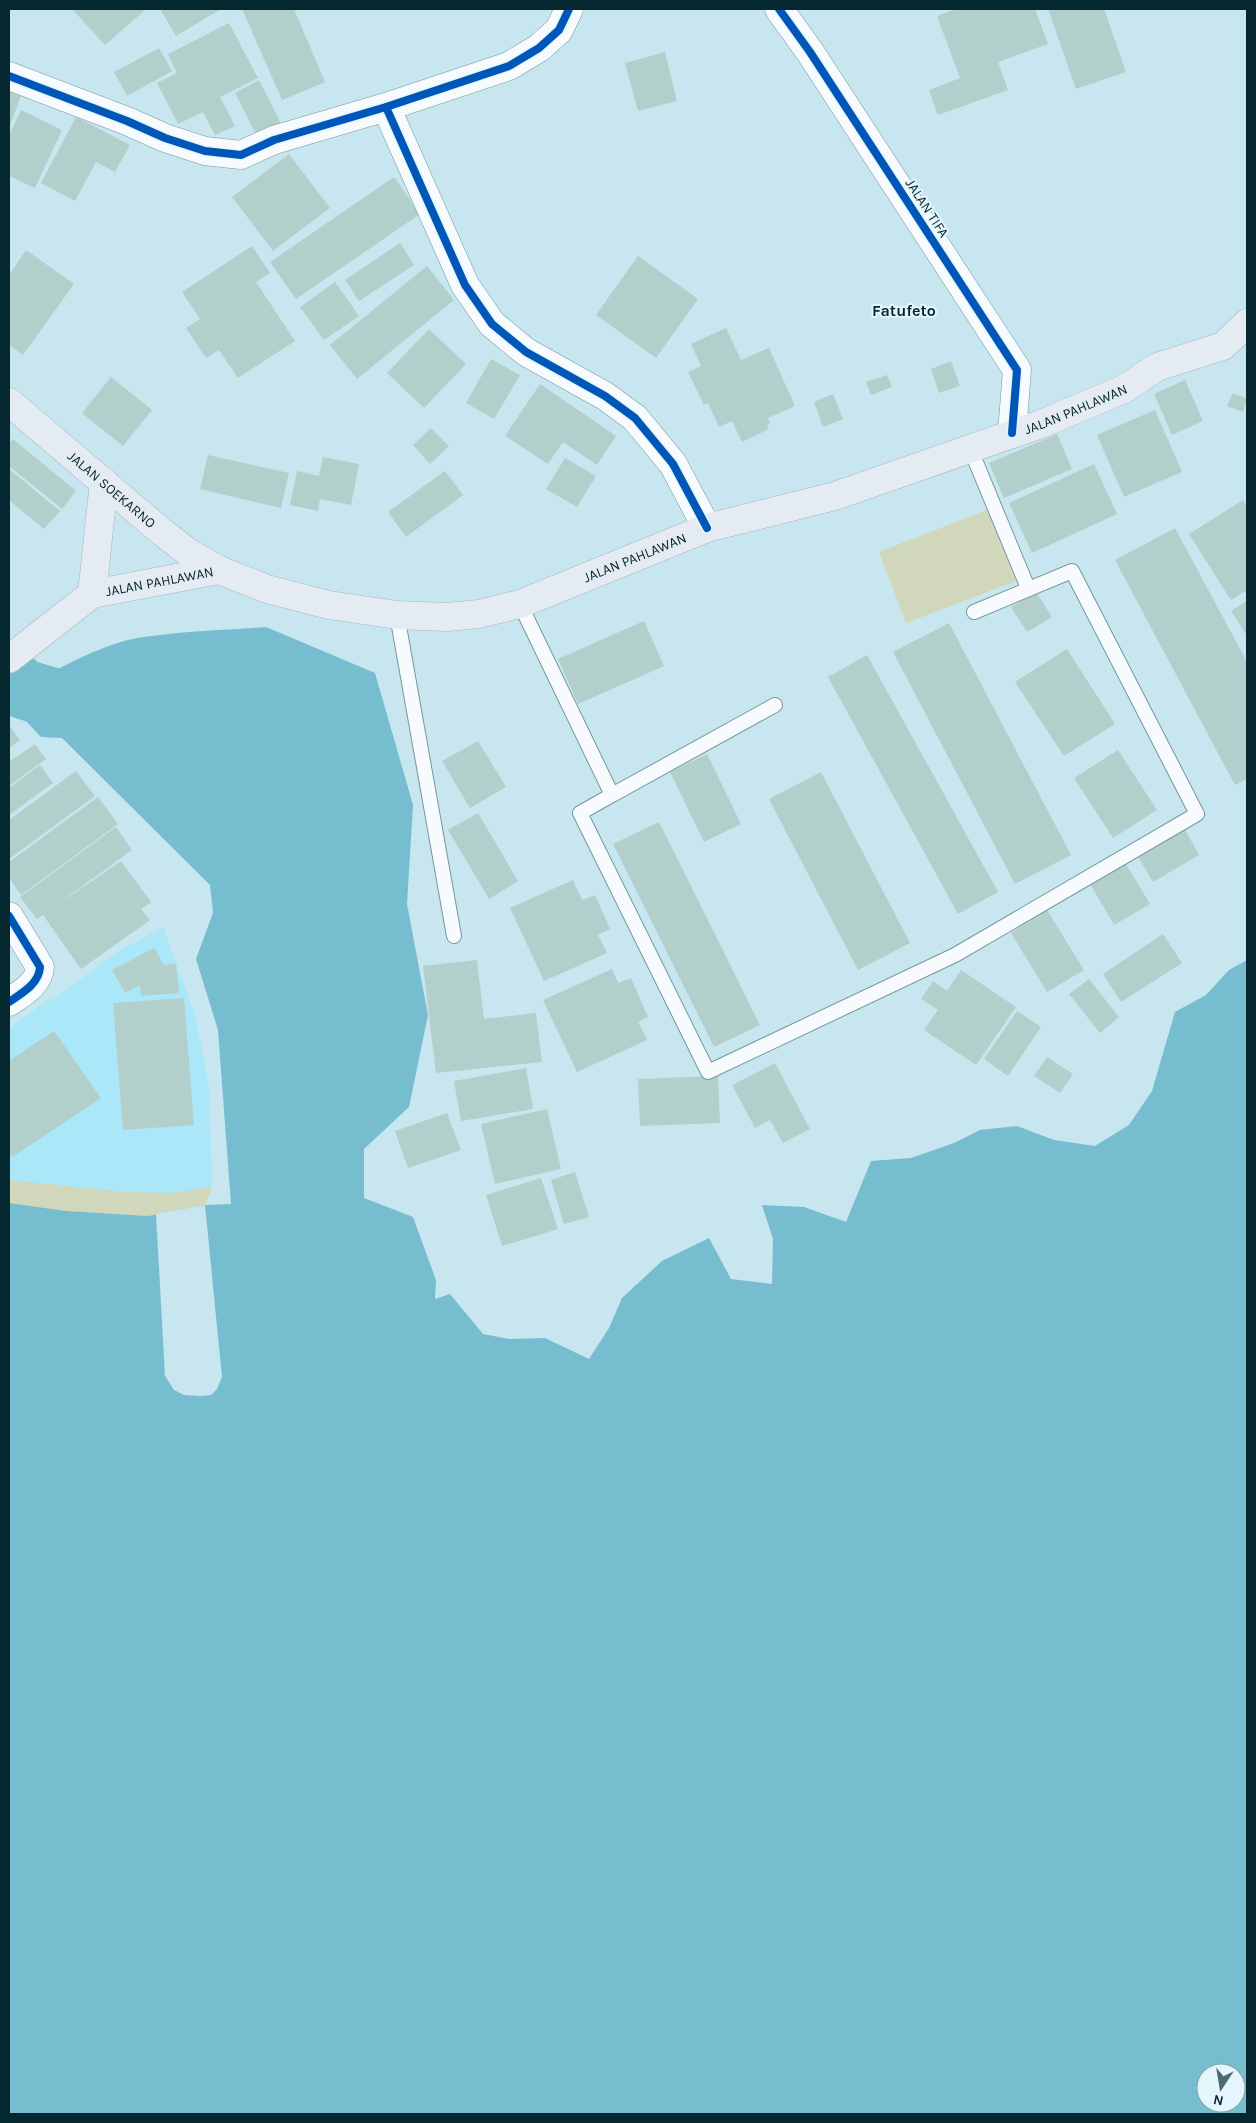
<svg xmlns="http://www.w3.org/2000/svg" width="1256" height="2123" font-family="Karla,sans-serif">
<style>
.built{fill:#aae7f8}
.green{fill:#d0d7ba}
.water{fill:#76bdd0;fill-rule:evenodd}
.pier{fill:#c7e6ef}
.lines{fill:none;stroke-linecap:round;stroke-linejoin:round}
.river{stroke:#76bdd0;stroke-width:60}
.building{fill:#b3cfcb}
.lane-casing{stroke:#78969e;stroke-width:16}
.street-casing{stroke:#78969e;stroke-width:29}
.secondary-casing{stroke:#78969e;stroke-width:29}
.highway-casing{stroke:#a6b7c1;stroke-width:29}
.lane{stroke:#f7fbfd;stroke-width:14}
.street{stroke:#f7fbfd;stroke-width:28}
.secondary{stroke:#f7fbfd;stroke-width:28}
.highway{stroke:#e5ebf2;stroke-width:28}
.cycleway-casing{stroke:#e4f6fb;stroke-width:11}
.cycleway{stroke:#0057b8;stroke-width:8}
.labels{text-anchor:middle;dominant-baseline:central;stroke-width:4;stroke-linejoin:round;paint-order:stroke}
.street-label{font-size:14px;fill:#05272f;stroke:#e4f6fb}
.quarter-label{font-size:16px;font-weight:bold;fill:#05272f;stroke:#e4f6fb}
</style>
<rect width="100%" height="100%" fill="#c7e6ef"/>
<!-- built -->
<path class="built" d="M163 927 195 1015 209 1086 212 1187 171 1193 126 1192 9 1180V1029L46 1001 55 998 119 951Z"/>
<!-- green -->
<path class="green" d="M989 509 1016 581 906 623 879 552Z
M9 1180 126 1192 171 1193 212 1187 205 1205 148 1216 66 1211 9 1203Z"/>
<!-- water -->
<path class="water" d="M266 627 375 673 413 805 407 904 428 1015 409 1107 364 1149V1198L413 1217 436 1280 435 1299 450 1294 483 1334 509 1339 545 1338 589 1359 609 1328 622 1298 662 1261 709 1238 731 1279 772 1284 773 1239 762 1205 804 1207 846 1222 871 1161 911 1158 954 1143 980 1130 1017 1126 1054 1140 1095 1146 1129 1125 1152 1091 1175 1012 1206 995 1229 970 1247 960V2114H9V1203L66 1211 148 1216 205 1205 231 1204 218 1030 196 959 213 913 210 885 62 738 41 737 9 703C39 675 104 642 144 637 184 631 225 630 266 627ZM1206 2073H1236V2103H1206Z"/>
<!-- pier -->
<path class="pier" d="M205 1205 222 1377 217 1389 211 1395 201 1396 184 1395 174 1390 165 1376 156 1214Z"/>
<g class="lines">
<!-- river -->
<path class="river" d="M9 677 23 689 102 713"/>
</g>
<!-- building -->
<path class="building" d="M72 9H146L105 45Z
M160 9H221L176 36Z
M242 9H294L325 82 282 100Z
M956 9H1035L1048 44 998 62 1008 90 938 115 929 90 960 78 937 16Z
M1048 9H1104L1126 72 1076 89Z
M229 23 258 78 220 97 235 126 215 135 203 112 178 124 157 83 177 73 168 54Z
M159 48 172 71 127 96 114 72Z
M665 52 677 101 638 111 625 63Z
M259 80 281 124 257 136 235 93Z
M9 91 21 96 9 128Z
M21 110 62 130 35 188 9 176V136Z
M76 117 130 145 115 172 96 162 75 201 41 183Z
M289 154 330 208 273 251 232 197Z
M394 177 420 214 296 299 270 262Z
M400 243 414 265 359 301 345 280Z
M252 246 270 273 256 282 295 341 238 378 219 350 206 358 186 328 200 319 182 292Z
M26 250 74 284 23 355 9 345V275Z
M638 256 698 299 656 358 596 315Z
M427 266 454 300 357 379 330 345Z
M335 282 359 316 324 340 300 307Z
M726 328 741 360 769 348 795 406 768 418 770 423 767 425 769 429 742 442 732 421 719 427 708 403 704 405 688 372 701 366 691 344Z
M429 329 466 364 424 408 387 373Z
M491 359 520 375 494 419 466 403Z
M951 361 960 386 939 393 931 369Z
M887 375 892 387 871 395 866 382Z
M111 377 152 410 123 446 82 413Z
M1185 380 1203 421 1172 435 1154 394Z
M540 384 616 436 597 465 563 442 548 464 505 436Z
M1233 393 1247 399 1243 412 1227 406Z
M833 394 843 419 823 427 814 402Z
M1155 410 1182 472 1124 497 1097 435Z
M431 428 449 446 430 464 413 445Z
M1057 434 1072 469 1004 498 989 463Z
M13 439 76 491 62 509 9 466V444Z
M208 455 289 473 281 508 200 489Z
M323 457 359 464 351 505 320 499 318 511 290 505 297 471 319 476Z
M565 458 596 476 577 507 546 489Z
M1094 464 1117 514 1032 553 1009 503Z
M9 469 60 511 44 529 9 500Z
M445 471 463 495 406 537 388 512Z
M1243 500 1247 507V590L1231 600 1189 534Z
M1175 528 1247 662V779L1235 785 1115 560Z
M1036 592 1052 617 1027 632 1011 607Z
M1247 601V636L1231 611Z
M644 621 664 666 578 704 558 659Z
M949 623 1071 855 1015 884 893 652Z
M1067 649 1115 724 1064 756 1015 682Z
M867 655 998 892 958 914 828 677Z
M9 725 20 740 9 748Z
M478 741 506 787 470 808 442 761Z
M35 744 46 759 9 786V762Z
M1118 750 1157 810 1113 838 1074 778Z
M707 754 741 824 704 842 670 772Z
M40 765 53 783 9 815V788Z
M76 771 95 796 9 859V820Z
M821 772 910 943 858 970 769 799Z
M98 797 118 824 21 895 9 878V862Z
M478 813 518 881 489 899 448 830Z
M659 822 760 1025 714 1047 613 844Z
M116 827 132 850 54 907 121 861 151 902 141 909 150 920 81 969 43 915 37 919 20 897Z
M1184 828 1199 855 1153 882 1137 855Z
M1124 861 1150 904 1114 925 1089 882Z
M573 880 582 900 595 895 610 929 598 935 607 953 544 981 510 908Z
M1047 910 1084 970 1047 992 1011 933Z
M1163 934 1182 963 1121 1002 1103 974Z
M154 948 164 965 176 964 179 993 141 996 140 985 125 993 112 970Z
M477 960 484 1019 536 1013 542 1062 436 1073 423 966Z
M612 969 618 983 631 978 648 1017 638 1022 647 1040 577 1072 543 1000Z
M961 970 1016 1007 976 1065 924 1030 938 1010 921 999 933 981 947 991Z
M1089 979 1119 1017 1100 1033 1069 994Z
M184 998 194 1125 123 1130 113 1003Z
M1017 1011 1041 1027 1008 1076 984 1059Z
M54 1031 101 1098 12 1157 9 1152V1061Z
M1047 1057 1073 1074 1060 1093 1034 1076Z
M775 1063 810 1129 783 1143 770 1120 755 1128 732 1085Z
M526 1068 533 1109 461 1121 454 1081Z
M718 1076 720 1123 640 1126 638 1079Z
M547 1109 561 1169 495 1184 481 1124Z
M447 1113 461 1150 408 1168 395 1131Z
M575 1172 589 1217 564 1224 551 1180Z
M541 1178 558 1229 502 1246 486 1195Z"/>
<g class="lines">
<defs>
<path id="lane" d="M970 448 1028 588
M520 604 612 795 775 705
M397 615 454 936
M612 795 580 813 708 1072 955 955 1197 814 1072 571 974 612"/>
<path id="street" d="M9 76 127 121 165 138 205 151 241 155 274 140 386 107 509 66 539 48 559 30 569 9
M386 107 465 285 492 324 526 352 605 396 635 418 673 464 707 528
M9 916 40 967C39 984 22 993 9 1002"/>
<path id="secondary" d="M779 9 810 52 1017 370 1012 433"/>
<g id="highway">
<path id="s1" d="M9 402 162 532 189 553 219 570 267 589 329 605 397 615 447 617 479 614 520 604 707 528 835 496 1041 424 1124 389 1157 367 1223 346 1247 323"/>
<path d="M92 594 104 482"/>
<path id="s2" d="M9 659 92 594 219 570"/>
</g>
</defs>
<!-- lane casing -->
<use href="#lane" class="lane-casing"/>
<!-- street casing -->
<use href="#street" class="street-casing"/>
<!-- secondary casing -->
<use href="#secondary" class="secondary-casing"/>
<!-- highway casing -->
<use href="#highway" class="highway-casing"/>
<!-- lane -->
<use href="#lane" class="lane"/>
<!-- street -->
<use href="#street" class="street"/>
<!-- secondary -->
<use href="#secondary" class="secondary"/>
<!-- highway -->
<use href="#highway" class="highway"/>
<defs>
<path id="cycleway" d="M779 9 810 52 1017 370 1012 433
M9 76 127 121 165 138 205 151 241 155 274 140 386 107 509 66 539 48 559 30 569 9
M386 107 465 285 492 324 526 352 605 396 635 418 673 464 707 528
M9 916 40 967C39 984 22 993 9 1002"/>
</defs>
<!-- cycleway casing -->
<use href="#cycleway" class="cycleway-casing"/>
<!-- cycleway -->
<use href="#cycleway" class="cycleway"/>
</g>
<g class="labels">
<!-- street labels -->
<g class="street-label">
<text transform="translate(927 208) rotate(57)">JALAN TIFA</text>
<text stroke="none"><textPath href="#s1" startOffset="1168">JALAN PAHLAWAN</textPath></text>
<text stroke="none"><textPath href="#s1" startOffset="135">JALAN SOEKARNO</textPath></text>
<text stroke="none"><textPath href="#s1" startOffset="702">JALAN PAHLAWAN</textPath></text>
<text stroke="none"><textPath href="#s2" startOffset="174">JALAN PAHLAWAN</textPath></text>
</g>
<!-- quarter labels -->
<g class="quarter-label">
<text x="904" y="310">Fatufeto</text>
</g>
</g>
<!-- border -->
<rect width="1256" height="2123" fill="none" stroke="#05272f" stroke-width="20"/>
<!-- north arrow -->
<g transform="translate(1221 2088) rotate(192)"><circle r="24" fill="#e4f6fb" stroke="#8ba3a9"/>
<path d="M0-4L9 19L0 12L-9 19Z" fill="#496a72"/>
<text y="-8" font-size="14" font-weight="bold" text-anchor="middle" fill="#05272f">N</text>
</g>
</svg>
